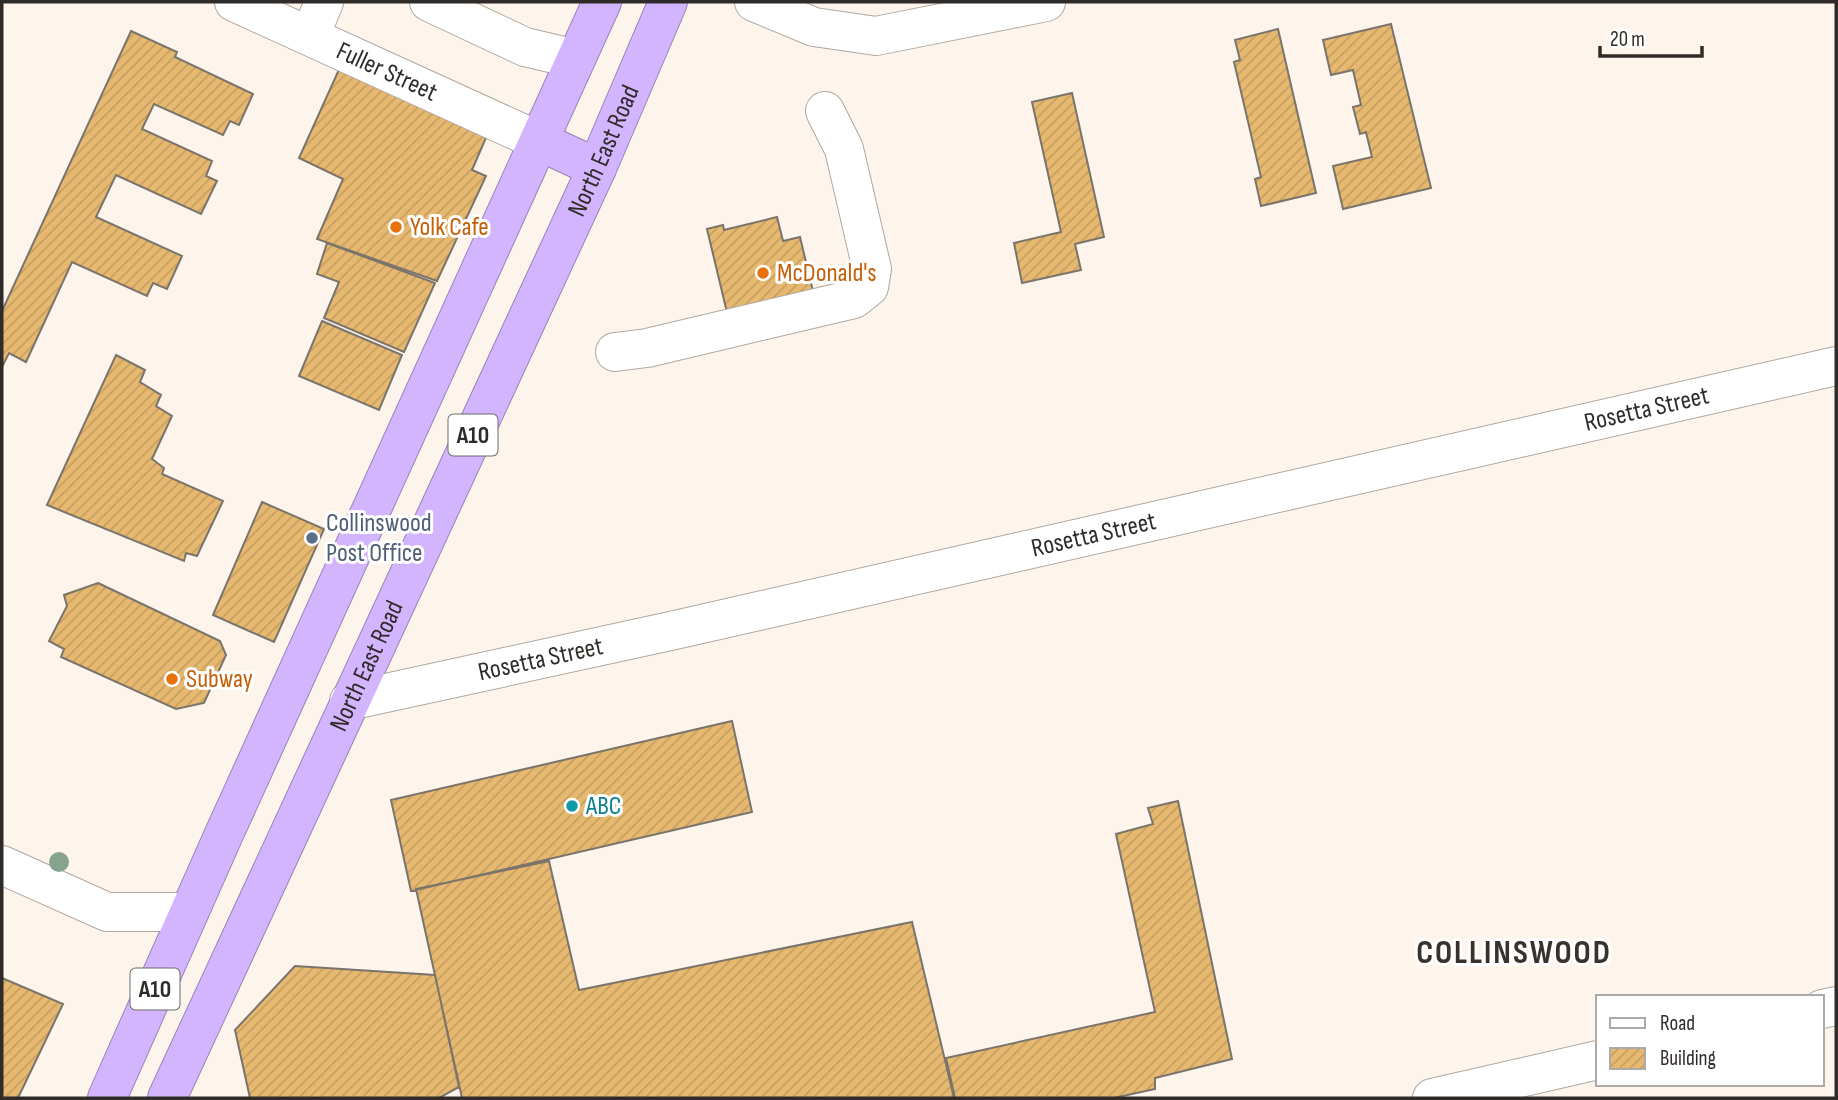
<svg xmlns="http://www.w3.org/2000/svg" width="1838" height="1100" font-family="'Sofia Sans Condensed',sans-serif">
<style>
.building{fill:url(#building-hatch);stroke:#7a746b;stroke-width:2}
.lines{fill:none;stroke-linecap:round;stroke-linejoin:round}
.minor-casing{stroke:#b0a8a0;stroke-width:40}
.highway-casing{stroke:#9984b3;stroke-width:40}
.minor{stroke:#fff;stroke-width:38}
.highway{stroke:#d3b4fe;stroke-width:38}
.tree{fill:#86a38e}
.food-dot{fill:#e8710a;stroke:#fff;stroke-width:2.5}
.service-dot{fill:#5c6f8a;stroke:#fff;stroke-width:2.5}
.culture-dot{fill:#0f9aa8;stroke:#fff;stroke-width:2.5}
.labels{text-anchor:middle;dominant-baseline:central;stroke-width:6;stroke-linejoin:round;paint-order:stroke}
.shield{fill:#fff;stroke:#6d6b68;stroke-width:2}
.shield-label{font-size:24px;font-weight:bold;fill:#2e2b28}
.street-label{font-size:26px;fill:#2e2b28;stroke:#fff}
.food-label{font-size:26px;fill:#c56008;stroke:#fff;text-anchor:start}
.service-label{font-size:26px;fill:#4e5e75;stroke:#fff;text-anchor:start}
.culture-label{font-size:26px;fill:#0d838f;stroke:#fff;text-anchor:start}
.district-label{font-size:33px;font-weight:bold;letter-spacing:2px;fill:#39322c;stroke:#fff}
</style>
<defs>
<pattern id="building-hatch" width="6" height="6" patternUnits="userSpaceOnUse" patternTransform="scale(1.75)"><rect width="6" height="6" fill="#e7b970"/><path d="M-1 1l2-2M0 6l6-6M5 7l2-2" fill="none" stroke="#c69f61"/></pattern>
</defs>
<rect width="100%" height="100%" fill="#fdf4eb"/>
<!-- building -->
<path class="building" d="M1391 24 1431 188 1343 209 1333 166 1372 157 1366 132 1360 134 1353 107 1361 105 1353 70 1331 75 1323 40Z
M1278 29 1316 193 1261 206 1255 179 1261 177 1234 62 1240 60 1235 40Z
M131 31 177 52 175 57 253 94 239 125 230 121 223 135 154 104 142 129 212 161 206 176 217 181 201 214 116 175 96 217 182 256 167 289 153 283 147 296 72 262 26 362 9 353 2 367V311Z
M341 65 488 133 472 170 486 176 437 281 317 239 343 179 299 158Z
M1072 93 1104 237 1075 244 1081 270 1022 283 1014 243 1061 232 1032 102Z
M777 217 783 241 800 237 816 304 730 325 707 229 723 225 724 230Z
M327 243 435 283 404 352 324 318 339 282 317 274Z
M322 321 402 355 379 410 299 376Z
M116 355 145 370 140 382 161 395 156 406 172 416 152 459 164 468 162 474 223 501 197 556 186 553 184 561 47 505Z
M262 502 324 529 274 642 213 615Z
M98 583 220 641 226 655 204 703 176 709 61 657 64 649 49 641 67 606 64 595Z
M732 721 752 812 411 891 391 800Z
M1178 801 1232 1059 1155 1078V1089L1114 1098H955L946 1058 1155 1012 1116 834 1153 824 1148 808Z
M549 861 579 990 912 922 954 1098H462L416 889Z
M295 966 435 975 459 1087 439 1098H250L235 1030Z
M2 978 63 1004 18 1098H2Z"/>
<g class="lines">
<defs>
<g id="minor">
<path id="s1" d="M234 2 539 141"/>
<path d="M429 2 525 47 576 59"/>
<path d="M754 2 814 27 876 36 1046 2"/>
<path d="M310 36 324 2"/>
<path d="M615 352 647 348 854 299 869 287 872 269 844 149 825 111"/>
<path id="s2" d="M349 701 675 630 1836 366"/>
<path d="M2 865 107 912H189"/>
<path d="M1822 1009 1836 1006"/>
<path d="M1432 1098 1598 1060"/>
</g>
<g id="highway">
<path d="M539 141 597 168"/>
<path d="M107 1098 224 834 602 2"/>
<path id="s3" d="M167 1098 597 168 668 2"/>
</g>
</defs>
<!-- minor casing -->
<use href="#minor" class="minor-casing"/>
<!-- highway casing -->
<use href="#highway" class="highway-casing"/>
<!-- minor -->
<use href="#minor" class="minor"/>
<!-- highway -->
<use href="#highway" class="highway"/>
</g>
<!-- trees -->
<circle class="tree" cx="59" cy="862" r="10"/>
<!-- markers -->
<g class="food-dot">
<circle cx="396" cy="227" r="7"/>
<circle cx="763" cy="273" r="7"/>
<circle cx="172" cy="679" r="7"/>
</g>
<circle class="service-dot" cx="312" cy="538" r="7"/>
<circle class="culture-dot" cx="572" cy="806" r="7"/>
<g class="labels">
<!-- shield labels -->
<g class="shield">
<rect x="448.5" y="414.5" width="49" height="41" rx="5"/>
<rect x="130.5" y="968.5" width="49" height="41" rx="5"/>
</g>
<g class="shield-label">
<text x="473" y="435">A10</text>
<text x="155" y="989">A10</text>
</g>
<!-- street labels -->
<g class="street-label">
<text stroke="none"><textPath href="#s1" startOffset="168">Fuller Street</textPath></text>
<text stroke="none"><textPath href="#s3" startOffset="1043">North East Road</textPath></text>
<text stroke="none"><textPath href="#s2" startOffset="1330">Rosetta Street</textPath></text>
<text stroke="none"><textPath href="#s2" startOffset="763">Rosetta Street</textPath></text>
<text stroke="none"><textPath href="#s2" startOffset="196">Rosetta Street</textPath></text>
<text stroke="none"><textPath href="#s3" startOffset="476">North East Road</textPath></text>
</g>
<!-- food labels -->
<g class="food-label">
<text x="410" y="227">Yolk Cafe</text>
<text x="777" y="273">McDonald's</text>
<text x="186" y="679">Subway</text>
</g>
<!-- service labels -->
<g class="service-label">
<text x="326" y="523">Collinswood<tspan x="326" dy="30">Post Office</tspan></text>
</g>
<!-- culture labels -->
<g class="culture-label">
<text x="586" y="806">ABC</text>
</g>
<!-- district labels -->
<g class="district-label">
<text x="1514" y="953">COLLINSWOOD</text>
</g>
</g>
<!-- border -->
<rect width="1838" height="1100" fill="none" stroke="#2e2b28" stroke-width="7"/>
<!-- legend -->
<rect x="1596" y="995" width="228" height="91" fill="#ffffff" stroke="#abaaa9" stroke-width="2"/>
<rect x="1610" y="1018" width="35" height="10" fill="#ffffff" stroke="#abaaa9" stroke-width="2"/>
<text x="1660" y="1030" font-size="21" fill="#2e2b28">Road</text>
<rect x="1610" y="1048" width="35" height="21" fill="url(#building-hatch)" stroke="#abaaa9" stroke-width="2"/>
<text x="1660" y="1065" font-size="21" fill="#2e2b28">Building</text>
<!-- scale -->
<path d="M1600 46v10h102v-10" fill="none" stroke="#2e2b28" stroke-width="3.5"/>
<text x="1610" y="46" font-size="21" fill="#2e2b28" stroke="#ffffff" stroke-width="5" paint-order="stroke">20 m</text>
</svg>
